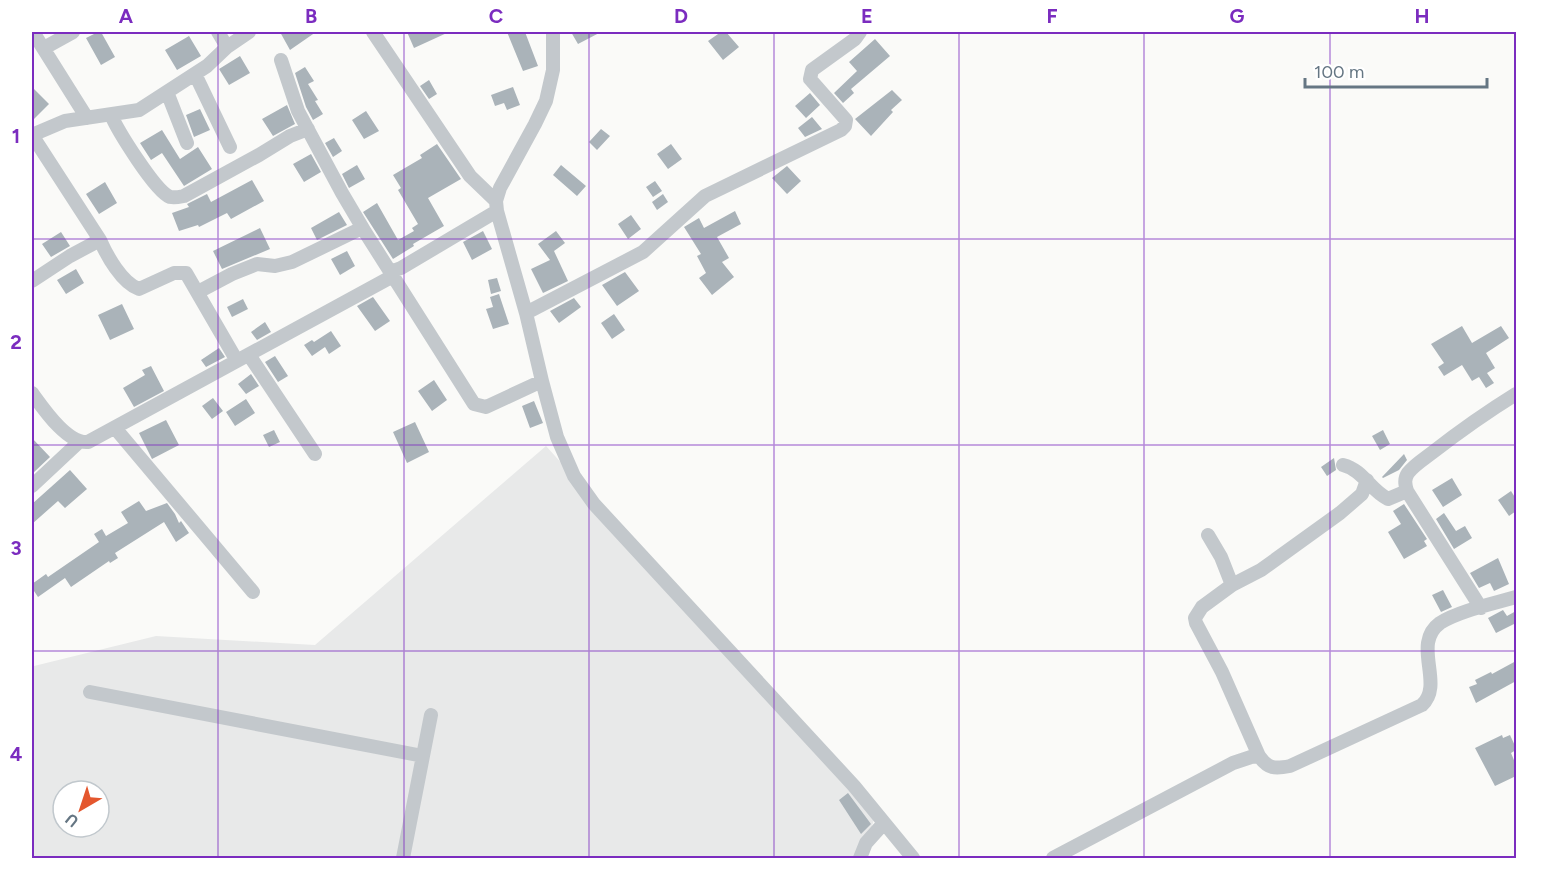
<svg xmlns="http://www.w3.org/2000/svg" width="1548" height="890" font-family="Figtree,sans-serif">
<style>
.built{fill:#e8e9e9;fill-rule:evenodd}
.building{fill:#aab3b9}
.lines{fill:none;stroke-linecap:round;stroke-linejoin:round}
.minor{stroke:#c3c8cc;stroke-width:14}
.grid{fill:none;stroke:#7b2cbf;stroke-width:1.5;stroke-opacity:0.55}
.neatline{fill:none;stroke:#7b2cbf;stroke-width:2}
.grid-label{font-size:20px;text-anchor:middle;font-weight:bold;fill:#7b2cbf}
</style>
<rect width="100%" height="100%" fill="#fafaf8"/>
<!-- built -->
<path class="built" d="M546 446 876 812 863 858H32V664L34 666 156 636 315 645ZM63 791H99V827H63Z"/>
<!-- building -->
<path class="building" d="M98 32H101L115 57 101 65 86 38Z
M280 32H316L290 50Z
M407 32H449L414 48Z
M507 32H525L538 66 523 71Z
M571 32H601L578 44Z
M721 32H726L739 47 723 60 708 41Z
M189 36 201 56 177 70 165 50Z
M875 39 890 56 851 89 854 93 843 103 834 93 857 71 849 62Z
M240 56 250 73 229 85 219 69Z
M305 67 314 81 308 84 318 100 315 101 323 114 313 120 306 107 295 73Z
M429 80 437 94 429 99 420 86Z
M32 87 49 104 32 121Z
M513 87 520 105 507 110 504 103 495 106 491 95Z
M892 90 902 100 891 110 893 112 871 136 855 119Z
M810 93 820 105 806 118 795 106Z
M287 105 295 124 273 136 262 119Z
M200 109 210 130 194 137 186 115Z
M366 111 379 131 364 139 352 120Z
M812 117 822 129 805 137 798 128Z
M601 129 610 136 597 150 589 142Z
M162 130 180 159 198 147 212 169 184 186 162 153 151 160 140 143Z
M334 138 342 151 333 157 325 143Z
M437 144 461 179 428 198 444 226 413 244 414 246 393 259 363 212 377 203 398 240 414 231 412 228 418 224 398 190 401 188 393 175 422 158 420 155Z
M671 144 682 159 668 169 657 154Z
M311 154 321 172 304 182 293 164Z
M357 165 365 179 349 188 342 174Z
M561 165 586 186 577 196 553 175Z
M787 166 801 181 787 194 772 178Z
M252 180 264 201 231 219 227 213 199 227 198 225 179 231 172 213 189 207 187 204 207 194 211 202Z
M655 181 662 191 653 197 646 187Z
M105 182 117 203 99 214 86 194Z
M663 194 668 202 657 210 652 202Z
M735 211 741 224 717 237 729 258 722 262 734 277 712 295 699 278 706 273 697 256 701 254 684 227 699 218 704 228Z
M339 212 347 225 317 240 311 228Z
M631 215 641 229 628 239 618 224Z
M260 228 270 249 222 269 213 251Z
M483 231 492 249 472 260 463 242Z
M556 231 565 243 554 251 568 281 543 293 531 269 550 260 538 244Z
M61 232 70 246 51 257 42 244Z
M347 251 355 266 340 275 331 259Z
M76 269 84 283 66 294 57 280Z
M625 272 639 291 617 306 602 285Z
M497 278 501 291 491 294 488 280Z
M499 294 509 324 493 329 486 309 493 307 490 297Z
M373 297 390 321 375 331 357 306Z
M574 298 581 307 559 323 550 311Z
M243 299 248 309 232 317 227 307Z
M122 304 134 329 110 340 98 315Z
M614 314 625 330 612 339 601 323Z
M265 322 271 332 257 340 251 332Z
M1462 326 1472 343 1501 326 1509 338 1486 353 1495 368 1487 373 1494 383 1486 388 1479 377 1472 381 1462 365 1444 376 1438 367 1444 363 1431 344Z
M331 331 341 346 329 354 325 347 312 356 304 345 312 340 314 342Z
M219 348 225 357 206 367 201 360Z
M275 356 288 376 278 382 265 362Z
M151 366 164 391 134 407 123 388 145 375 142 370Z
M251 374 259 386 246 394 238 384Z
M434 380 447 400 432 411 418 391Z
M213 398 223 411 212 419 202 406Z
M246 399 255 413 235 426 226 412Z
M534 401 543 423 530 428 522 406Z
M166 420 179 445 152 459 139 433Z
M415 422 429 452 407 463 393 432Z
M274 430 280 442 269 447 263 435Z
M1383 430 1390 444 1380 450 1372 436Z
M32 438 50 457 32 474Z
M1404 454 1407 460 1399 470 1383 478 1382 477Z
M1334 458 1336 470 1327 476 1321 467Z
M70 470 87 489 65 508 58 501 32 524V504Z
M1452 478 1462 495 1443 507 1432 490Z
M1511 491 1516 499V511L1509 516 1498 500Z
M139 501 146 511 167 503 175 514 179 523 181 521 189 533 176 542 164 522 115 553 118 558 110 563 109 561 71 587 65 578 38 597 32 588V584L46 574 48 577 99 542 94 534 102 529 106 536 128 523 121 512Z
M1404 504 1427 539 1424 541 1427 546 1404 559 1388 532 1401 524 1393 511Z
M1444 513 1456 531 1465 526 1472 538 1454 549 1436 519Z
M1498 558 1509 584 1494 591 1490 583 1479 588 1470 573Z
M1443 590 1452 607 1441 612 1432 595Z
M1503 610 1507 616 1516 611V623L1496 633 1488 618Z
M1516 661V681L1476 703 1469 687 1477 684 1475 680 1491 672 1492 674Z
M1502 735 1503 738 1510 735 1516 748V750L1511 753 1516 765V776L1495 786 1475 748Z
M848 793 871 824 861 834 839 800Z"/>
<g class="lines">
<!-- minor -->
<path class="minor" d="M33 32 87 118
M218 32 227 47
M373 32 470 176 496 201
M553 32V70L546 101 535 124 500 188 496 201 497 211 526 313 542 381 557 437 574 476 594 504 854 786 913 858
M44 48 73 32
M281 60 298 111 342 193 365 232 474 404 486 407 542 381
M195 74 230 147
M167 92 187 143
M111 115C118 131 155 191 170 197 175 198 179 197 184 196L259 155 290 136 308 129
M32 135 100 240C107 256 122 283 139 289L174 273H186L237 361
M32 135 65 121 139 110 207 66 227 47 249 32
M390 272 401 268 497 211
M32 281 70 256 100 240
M198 292 232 274 257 264 275 266 292 262 362 228
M526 313 643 252 705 196 841 130 845 126 846 120 810 79 812 70 855 39 860 32
M249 355 315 454
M32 393C43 408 67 444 88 442L393 276
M115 428 253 592
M1343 465C1363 470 1370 490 1388 499L1407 491
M32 486 79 442
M1208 535 1221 557 1232 585 1202 607 1195 618 1196 623 1222 672 1259 756
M1232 585 1261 570 1340 513 1362 494 1367 480
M1481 608 1407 491C1405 484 1404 479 1408 473 1414 465 1424 459 1433 452 1460 431 1487 412 1516 394
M90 692 423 756
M403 858 431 715
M860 858 866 843 884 823
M1053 858 1233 763 1251 757 1259 756C1268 769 1275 769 1290 766L1422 705C1445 684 1411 644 1440 623 1458 611 1496 603 1516 597"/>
</g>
<!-- grid -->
<path class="grid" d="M218 32V858M404 32V858M589 32V858M774 32V858M959 32V858M1144 32V858M1330 32V858M32 239H1516M32 445H1516M32 651H1516"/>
<!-- border -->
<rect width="1548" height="890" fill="none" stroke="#ffffff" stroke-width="66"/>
<!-- north arrow -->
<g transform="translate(81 809) rotate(219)"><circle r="28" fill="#ffffff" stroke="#c1c8cd" stroke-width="1.5"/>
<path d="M0-4.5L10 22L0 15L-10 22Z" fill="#e4572e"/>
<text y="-9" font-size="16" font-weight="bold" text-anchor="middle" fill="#657683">U</text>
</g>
<!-- scale -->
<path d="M1305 78v9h182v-9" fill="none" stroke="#657683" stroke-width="3"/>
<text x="1314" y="78" font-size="18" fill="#657683" stroke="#ffffff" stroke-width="4.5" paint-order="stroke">100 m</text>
<rect x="33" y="33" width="1482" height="824" class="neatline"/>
<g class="grid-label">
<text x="126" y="23">A</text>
<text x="311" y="23">B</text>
<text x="496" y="23">C</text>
<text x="681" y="23">D</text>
<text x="867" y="23">E</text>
<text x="1052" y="23">F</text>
<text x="1237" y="23">G</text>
<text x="1422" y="23">H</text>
<text x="16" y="143">1</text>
<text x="16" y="349">2</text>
<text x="16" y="555">3</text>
<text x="16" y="761">4</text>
</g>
</svg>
